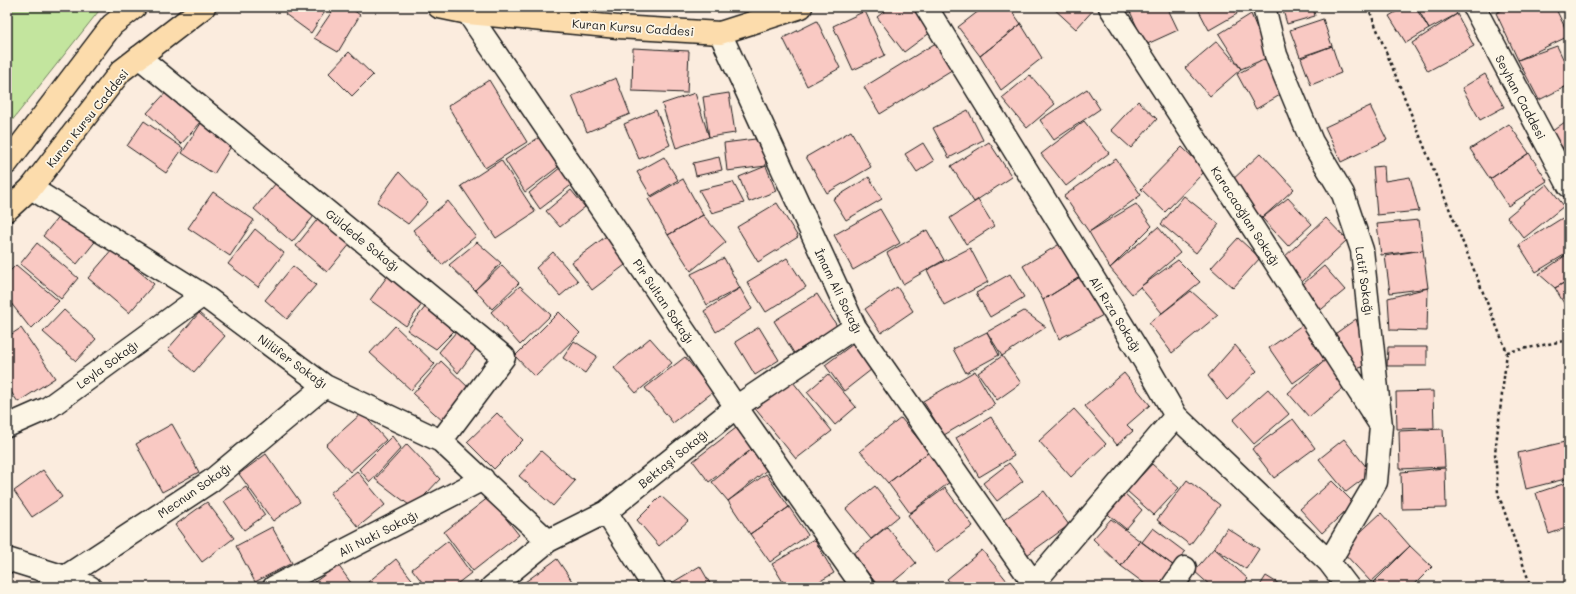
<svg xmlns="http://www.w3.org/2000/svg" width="1576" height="594" font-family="Mali,sans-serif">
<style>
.green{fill:#c3e59e;stroke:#70805d}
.building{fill:#f9c9c3;stroke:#1c1c1c}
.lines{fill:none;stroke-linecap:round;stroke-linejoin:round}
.minor-casing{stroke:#1c1c1c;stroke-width:25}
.major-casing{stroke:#1c1c1c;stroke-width:25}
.path{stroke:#1c1c1c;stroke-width:2.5;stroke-dasharray:3 3;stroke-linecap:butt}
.minor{stroke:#fcf5e5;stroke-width:22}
.major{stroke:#fcdcac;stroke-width:22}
.labels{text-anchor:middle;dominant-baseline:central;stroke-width:3.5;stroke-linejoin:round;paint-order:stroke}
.street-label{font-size:12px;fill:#1c1c1c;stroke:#fcf5e5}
</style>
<rect width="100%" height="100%" fill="#fbecde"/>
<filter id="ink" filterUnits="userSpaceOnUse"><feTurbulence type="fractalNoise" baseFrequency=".025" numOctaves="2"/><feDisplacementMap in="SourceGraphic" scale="8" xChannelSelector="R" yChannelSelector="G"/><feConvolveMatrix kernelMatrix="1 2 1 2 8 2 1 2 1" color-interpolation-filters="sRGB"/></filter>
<g filter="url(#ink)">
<!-- green -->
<path class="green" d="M7 7H102L7 127Z"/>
<!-- building -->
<path class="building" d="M290 7H328L311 33 285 14Z
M335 7H349L360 15 338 52 314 38Z
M890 7H912L931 32 904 52 877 17Z
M984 7H1009L1021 24 980 56 958 27Z
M1052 7H1096L1076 29Z
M1128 7H1167L1178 30 1145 45Z
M1197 7H1234L1237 14 1209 30Z
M1282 7H1313L1315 16 1287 24Z
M1404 7H1415L1429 29 1406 43 1389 16Z
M1417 7H1453L1457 14 1429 29Z
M1509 7H1555L1569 36 1518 60 1496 13Z
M865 11 885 55 853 70 833 26Z
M1251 14 1269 57 1241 69 1219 34Z
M1457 14 1474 46 1428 71 1412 43Z
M1323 19 1332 46 1300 57 1290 30Z
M817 21 840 68 807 86 783 38Z
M1021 24 1042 58 1001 90 980 56Z
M939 41 955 68 880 114 864 87Z
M1217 41 1241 69 1210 96 1185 68Z
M1332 46 1341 73 1311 85 1301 58Z
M1557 46 1569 71V85L1539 100 1518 60Z
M633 48 689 51 687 93 632 91Z
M349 52 373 75 352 96 329 73Z
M1269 57 1287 91 1256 109 1237 74Z
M1485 74 1504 107 1480 120 1462 88Z
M1030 75 1055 104 1027 128 1002 98Z
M616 78 630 114 587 132 572 96Z
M489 80 527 142 485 168 448 106Z
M170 88 203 120 181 144 147 113Z
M1087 89 1100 109 1054 140 1040 120Z
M695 93 709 137 676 148 662 104Z
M729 93 735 133 709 137 703 97Z
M1138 101 1157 119 1131 148 1111 130Z
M1370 106 1387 140 1341 162 1325 127Z
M656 110 670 145 639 159 624 124Z
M968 110 983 140 949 158 933 128Z
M1569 119V156L1551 132Z
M203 120 235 140 214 174 182 153Z
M144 121 183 148 166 173 127 146Z
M1084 121 1109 153 1066 186 1041 154Z
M1509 124 1529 153 1490 179 1470 149Z
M851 131 871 167 827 193 806 157Z
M541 136 558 167 525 192 505 160Z
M763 138 766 166 727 171 724 143Z
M989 142 1012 177 974 202 951 166Z
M923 143 934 161 917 172 905 154Z
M1182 147 1206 170 1165 212 1141 189Z
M1261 153 1294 189 1262 218 1229 183Z
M1529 153 1547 181 1508 206 1490 179Z
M664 157 678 180 651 196 637 172Z
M719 157 722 170 696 176 693 163Z
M1116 159 1141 195 1089 232 1064 196Z
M501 160 535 212 496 238 461 186Z
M766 166 776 191 749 202 739 177Z
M1384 166 1385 181 1410 177 1419 211 1377 215 1373 167Z
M561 167 574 183 540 209 529 193Z
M399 172 428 202 408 224 377 202Z
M282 176 320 209 292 242 254 209Z
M869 177 882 199 846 220 833 199Z
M683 179 703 215 668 235 648 199Z
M733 182 744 203 712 213 699 190Z
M1547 184 1564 206 1524 238 1507 217Z
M571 190 585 207 560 227 546 211Z
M213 192 254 220 230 256 188 228Z
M1184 196 1219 224 1196 253 1161 224Z
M1288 198 1312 224 1288 246 1262 218Z
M978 200 994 226 966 244 950 218Z
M448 201 476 236 442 265 413 230Z
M777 203 798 237 758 262 737 227Z
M1136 204 1152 226 1110 268 1089 232Z
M880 209 900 243 853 270 834 235Z
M64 210 98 238 77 264 43 236Z
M324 211 356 237 327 272 296 246Z
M703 215 726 242 691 271 668 235Z
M1564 217 1569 225V252L1536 272 1519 245Z
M1326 218 1347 240 1302 282 1281 260Z
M1419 220 1423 250 1381 255 1377 224Z
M1158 227 1180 253 1132 294 1110 268Z
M255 229 284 253 258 287 228 264Z
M927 230 944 260 903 284 887 253Z
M609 234 629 262 592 290 572 262Z
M1238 238 1260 258 1233 288 1211 268Z
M477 242 501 263 475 290 449 265Z
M1063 242 1083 275 1043 300 1023 266Z
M37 243 78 278 61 299 20 264Z
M970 248 988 282 944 305 927 270Z
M113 249 154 284 129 313 88 278Z
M1423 250 1428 288 1390 293 1385 256Z
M553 252 578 281 560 296 536 268Z
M1569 253V280L1555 288 1539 274Z
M724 258 740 288 707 305 691 274Z
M787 258 806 287 766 312 747 282Z
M1178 260 1200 282 1162 313 1140 287Z
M16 265 59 301 31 329 7 298V274Z
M502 265 519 283 492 309 475 290Z
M293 266 316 285 287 319 265 300Z
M1324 266 1345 290 1317 313 1297 289Z
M389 274 425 300 406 326 370 300Z
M1010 274 1024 297 990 317 976 293Z
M1083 275 1105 314 1059 339 1043 300Z
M1569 280V312L1555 288Z
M520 286 551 315 520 345 491 312Z
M897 287 913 311 881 333 865 309Z
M740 288 752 309 716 332 704 311Z
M1428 288 1427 331 1390 330 1388 298Z
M1191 291 1218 315 1172 353 1149 323Z
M817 294 837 326 794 353 774 321Z
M430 301 457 328 436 349 407 330Z
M64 310 96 339 76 361 43 332Z
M1024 311 1046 327 1002 356 987 332Z
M559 312 580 333 535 377 515 356Z
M199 313 225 336 194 372 168 349Z
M1356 319 1370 365 1352 370 1332 336Z
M1305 323 1329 357 1293 383 1269 348Z
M462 325 481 342 458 373 439 352Z
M395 326 435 364 411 390 370 353Z
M759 327 779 360 755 375 735 342Z
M21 328 55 378 18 402 7 386V337Z
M987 332 999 355 966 373 953 349Z
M650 338 672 363 636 393 614 368Z
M574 341 597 356 585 373 563 358Z
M857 341 876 366 844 391 825 365Z
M1235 345 1257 371 1227 400 1208 376Z
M1388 347H1427V366H1387Z
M1002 356 1021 383 997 400 978 373Z
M685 357 713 392 673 423 645 388Z
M1329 357 1350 382 1309 417 1288 393Z
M441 361 471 390 444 422 413 394Z
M975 371 995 405 944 435 923 401Z
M1124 373 1150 405 1127 425 1133 431 1117 445 1085 406Z
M828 374 856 407 835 425 807 392Z
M789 377 832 431 796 459 753 406Z
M1268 389 1289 414 1254 444 1233 420Z
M1433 391 1434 428 1397 429 1396 392Z
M1074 409 1106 444 1071 477 1039 441Z
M362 413 386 440 350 472 326 445Z
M497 413 523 440 494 469 467 442Z
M991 417 1014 456 979 477 956 438Z
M901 418 929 452 888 483 860 451Z
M1293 419 1315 448 1274 478 1252 449Z
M172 424 199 472 162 492 136 444Z
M736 428 752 449 709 482 693 461Z
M1443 429 1445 467 1400 469 1399 431Z
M392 436 401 448 370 482 359 469Z
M1344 439 1371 473 1346 492 1319 459Z
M1569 441V478L1526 489 1518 453Z
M407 444 440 479 413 508 375 479Z
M752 449 768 469 728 501 712 482Z
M541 451 575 481 553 506 519 476Z
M929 452 951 481 910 513 888 483Z
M266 454 300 502 273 521 239 474Z
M1009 463 1023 481 997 501 983 483Z
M1152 464 1179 488 1154 515 1127 491Z
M1445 468 1446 508 1402 509 1401 472Z
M43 470 62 497 32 517 14 491Z
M357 471 385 505 358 527 330 493Z
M766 474 789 507 750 534 728 501Z
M1187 480 1220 505 1190 545 1157 520Z
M1332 481 1354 503 1322 533 1300 509Z
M1569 482V527L1549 534 1536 493Z
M875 486 899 516 871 539 846 509Z
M246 487 265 515 244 530 224 501Z
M945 488 973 526 935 553 908 515Z
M1044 491 1069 525 1027 555 1002 521Z
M1122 491 1142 510 1126 529 1104 511Z
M661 496 688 521 659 546 637 520Z
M489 497 519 535 473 571 444 532Z
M207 502 234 538 202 562 175 525Z
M789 507 808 535 770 562 750 534Z
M1381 513 1410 546 1371 582 1341 550Z
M1111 519 1140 541 1121 566 1093 539Z
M272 527 292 563 255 582 236 546Z
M887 527 916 563 887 587H879L853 554Z
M1153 528 1185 552 1174 566 1142 542Z
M1227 528 1259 549 1246 569 1214 548Z
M814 539 834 573 810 587H786L772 564Z
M448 541 471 573 453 587H426L412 569Z
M1140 541 1174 566 1158 587H1149L1121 566Z
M1410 546 1432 567 1412 587H1375L1372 584Z
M1214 548 1248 579 1241 587H1212L1194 571Z
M982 550 1012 587H954L947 579Z
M396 559 418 587H362Z
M557 559 576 587H518Z
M338 565 354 587H308Z
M700 566 712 587H665Z
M1266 576 1284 587H1259Z"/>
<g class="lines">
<defs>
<path id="minor" d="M926 7 1145 362 1176 416 1329 562 1348 587
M1110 7 1378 421
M1264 7 1276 55 1312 142 1343 194 1362 250 1381 426 1376 482 1329 562
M1474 7 1569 186
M468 13 736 407 863 587
M720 33 855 327 1036 587
M139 57 504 357 441 441
M31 188 203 295 325 386 441 441 548 541
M7 426 48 408 203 295
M606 512 654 587
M7 559 65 577 90 587
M1033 584 1176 416
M61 587 65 577 211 481 325 386
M274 587 483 479
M492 587 548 541 606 512 736 407 855 327
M1172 587 1185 568"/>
<path id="major" d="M439 7 468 13 618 27 720 33 801 7
M7 163 112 25 135 7
M7 210 31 188 121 71 204 7"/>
</defs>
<!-- minor casing -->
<use href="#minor" class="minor-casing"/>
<!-- major casing -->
<use href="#major" class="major-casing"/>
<!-- path -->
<path class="path" d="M1368 7 1507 352 1495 453 1498 493 1531 587
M1507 352 1569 340"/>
<!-- minor -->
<use href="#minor" class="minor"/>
<!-- major -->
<use href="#major" class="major"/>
</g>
</g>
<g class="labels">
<!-- street labels -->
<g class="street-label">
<text transform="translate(633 27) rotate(4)">Kuran Kursu Caddesi</text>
<text transform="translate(1521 97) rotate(62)">Seyhan Caddesi</text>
<text transform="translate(87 118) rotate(-51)">Kuran Kursu Caddesi</text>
<text transform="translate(1246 216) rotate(57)">Karacaoğlan Sokağı</text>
<text transform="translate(363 240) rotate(39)">Güldede Sokağı</text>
<text transform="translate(1365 281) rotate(82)">Latif Sokağı</text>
<text transform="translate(839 291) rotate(64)">İmam Ali Sokağı</text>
<text transform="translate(664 301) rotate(56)">Pir Sultan Sokağı</text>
<text transform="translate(1116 314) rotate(58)">Ali Rıza Sokağı</text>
<text transform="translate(293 361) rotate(36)">Nilüfer Sokağı</text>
<text transform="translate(107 364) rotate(-36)">Leyla Sokağı</text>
<text transform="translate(673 458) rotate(-39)">Bektaşi Sokağı</text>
<text transform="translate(194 490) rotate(-35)">Mecnun Sokağı</text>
<text transform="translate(378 533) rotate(-27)">Ali Naki Sokağı</text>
</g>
</g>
<!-- margin -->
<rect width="1576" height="594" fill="none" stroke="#fcf5e5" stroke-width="24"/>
<rect x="12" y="12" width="1552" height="570" fill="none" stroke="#1c1c1c" stroke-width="1.5" filter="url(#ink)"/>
</svg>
